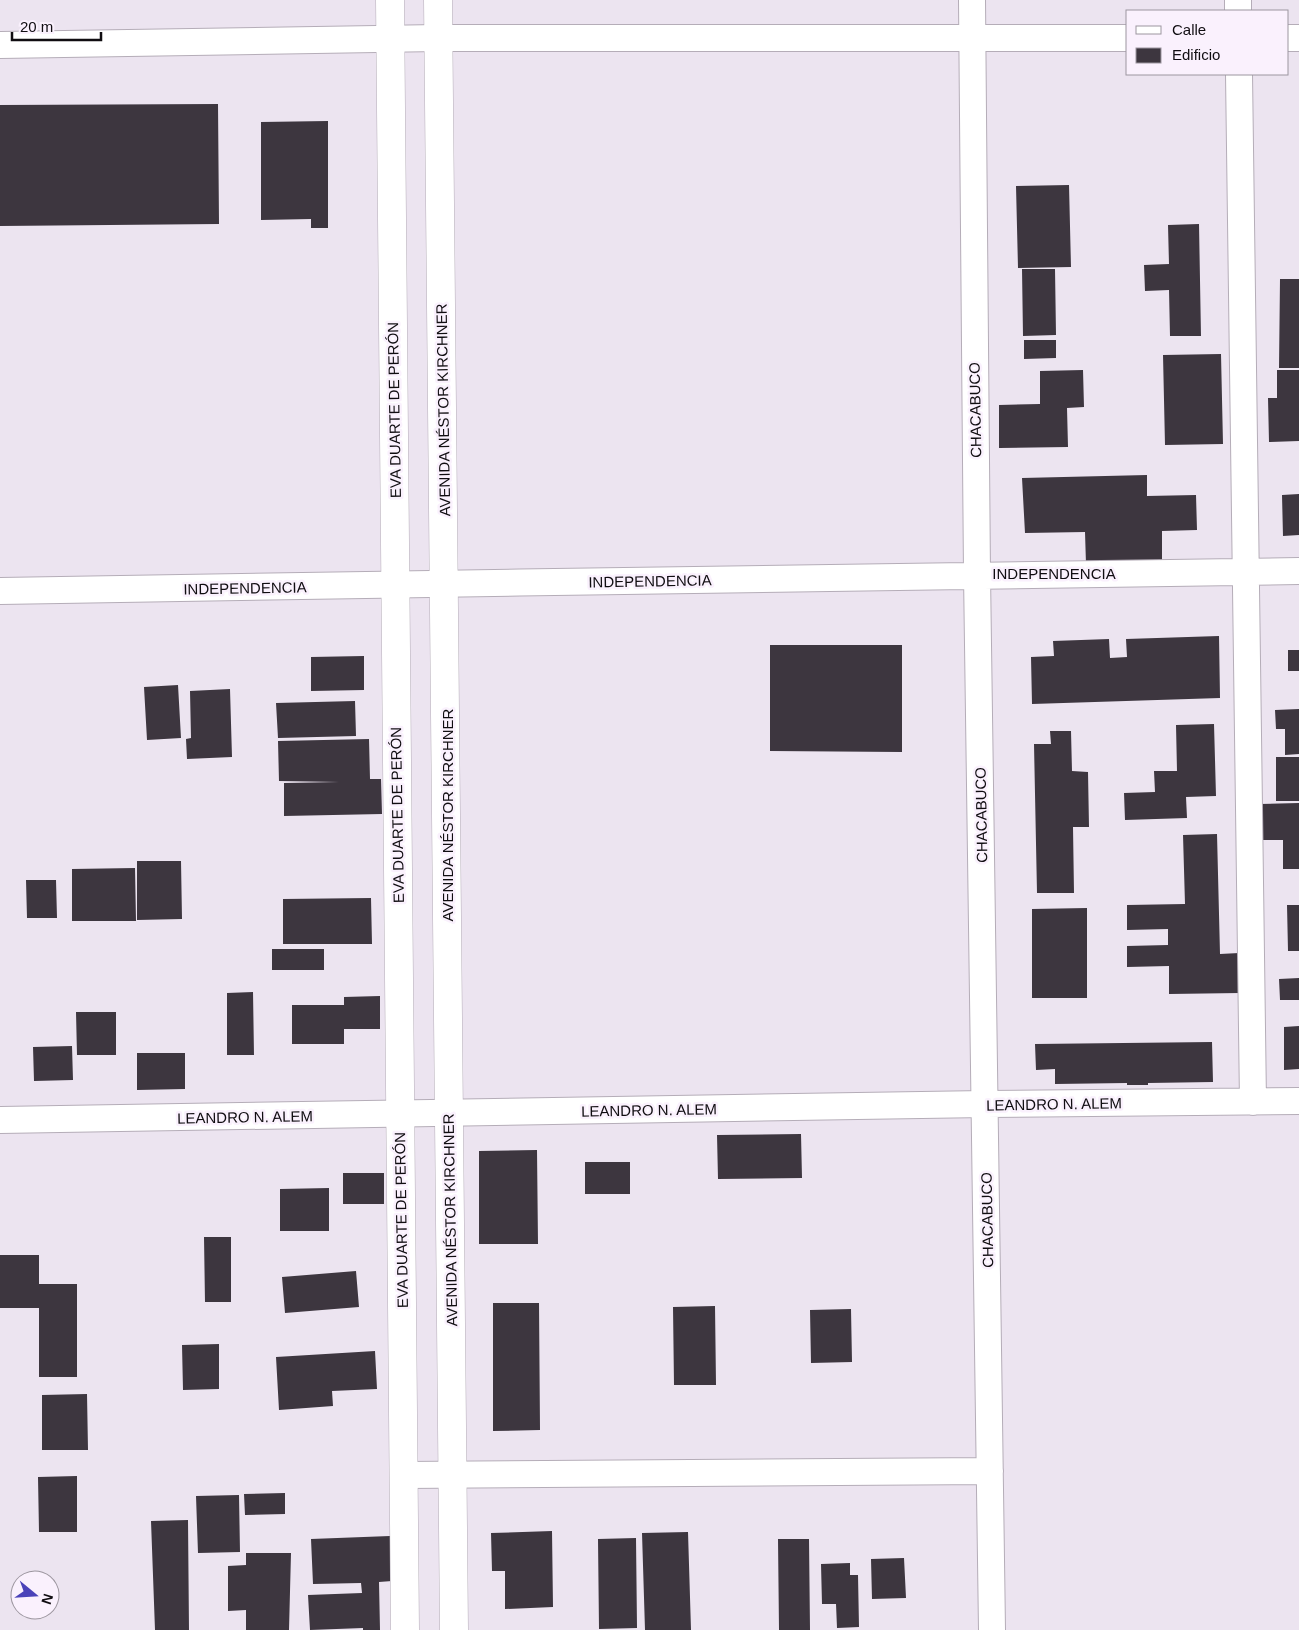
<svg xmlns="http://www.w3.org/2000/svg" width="1299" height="1630" font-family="Helvetica,sans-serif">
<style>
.building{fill:#3d363f}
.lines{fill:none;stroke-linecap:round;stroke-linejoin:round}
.minor-casing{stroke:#b5adb8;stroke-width:28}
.tertiary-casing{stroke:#b5adb8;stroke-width:29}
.minor{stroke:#fff;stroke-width:26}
.tertiary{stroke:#fff;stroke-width:28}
.labels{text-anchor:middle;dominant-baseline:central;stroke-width:5;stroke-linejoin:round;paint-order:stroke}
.street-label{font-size:15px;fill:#100d11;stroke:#faf1fd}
</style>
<rect width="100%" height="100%" fill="#ece4f0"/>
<!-- building -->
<path class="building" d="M218 104 219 224 0 226V105Z
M328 121V228H311V219L261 220V122Z
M1069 185 1071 267 1018 268 1016 186Z
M1199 224 1201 336H1170L1169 290 1145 291 1144 265 1169 264 1168 225Z
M1022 269H1055L1056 335 1023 336Z
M1280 279H1299V368H1279Z
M1024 340H1056V358L1024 359Z
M1221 354 1223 444 1165 445 1163 355Z
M1083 370 1084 407 1067 408 1068 447 999 448V405L1040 404V371Z
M1277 370H1299V441L1269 442 1268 398H1277Z
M1147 475V496L1196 495 1197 530 1162 531V562L1086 564 1085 532 1025 533 1022 478Z
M1299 494V535L1283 536 1282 495Z
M1219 636 1220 698 1032 704 1031 657 1054 656 1053 641 1109 639 1110 658 1127 657 1126 639Z
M770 645H902V752L770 751Z
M1288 650H1299V671H1288Z
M364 656V690L311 691V657Z
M178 685 181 738 147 740 144 687Z
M230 689 232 757 187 759 186 739 191 738 190 691Z
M355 701 356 736 278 738 276 703Z
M1299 709V754L1285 755V729H1276L1275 710Z
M1214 724 1216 796 1186 797 1187 818 1125 820 1124 793 1155 792 1154 771H1177L1176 725Z
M1050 731H1071L1072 771 1088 772 1089 827H1073L1074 893H1037L1034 744H1051Z
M369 739 370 779H381L382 814 284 816V783L339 782 279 781 278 741Z
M1276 757H1299V801H1276Z
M1299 803V869H1283V840H1260L1259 804Z
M1217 834 1220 954 1239 953 1240 993 1169 994V966L1127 967V946L1168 945V929L1127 930V905L1185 904 1183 835Z
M137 861H181L182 919 137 920Z
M135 868 136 921H72V869Z
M26 880H56L57 918H27Z
M371 898 372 944H283V899Z
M1287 905H1299V951H1288Z
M1087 908V998H1032V909Z
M272 949H324V970H272Z
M1299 978V1000H1280L1279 979Z
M253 992 254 1055H227V993Z
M380 996V1029H344V1044H292V1005H344V997Z
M76 1012H116V1055H77Z
M1299 1026V1069L1284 1070V1027Z
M1212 1042 1213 1082 1148 1083V1085H1127V1083L1055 1084V1069L1036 1070 1035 1044Z
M72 1046 73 1080 34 1081 33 1047Z
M137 1053H185V1089L137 1090Z
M801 1134 802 1178 718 1179 717 1135Z
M537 1150 538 1244H479V1151Z
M585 1162H630V1194H585Z
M343 1173H384V1204H343Z
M329 1188V1231H280V1189Z
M204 1237H231V1302H205Z
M0 1255H39V1284H77V1377H39V1308H0Z
M356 1271 359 1307 285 1313 282 1277Z
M493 1303H539L540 1430 493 1431Z
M715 1306 716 1385H674L673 1307Z
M851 1309 852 1362 811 1363 810 1310Z
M219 1344V1389L183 1390 182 1345Z
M375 1351 377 1389 332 1391 333 1406 279 1410 276 1357Z
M87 1394 88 1450H42V1395Z
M77 1476V1532H39L38 1477Z
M285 1493V1514L245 1515 244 1494Z
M239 1495 240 1552 198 1553 196 1496Z
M188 1520 189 1630H155L151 1521Z
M552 1531 553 1607 505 1609V1571H492L491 1533Z
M688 1532 691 1630H645L642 1533Z
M390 1536 392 1581 379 1582 380 1630H363V1628L310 1630 308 1595 362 1593 361 1583 313 1584 311 1539Z
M636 1538 637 1628 599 1629 598 1539Z
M778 1539H809L810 1630H779Z
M246 1553H291L289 1630H246V1610L228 1611V1566L246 1565Z
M904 1558 906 1598 872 1599 871 1559Z
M850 1563V1575H858L859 1627 837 1628 836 1604H822L821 1564Z"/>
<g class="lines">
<defs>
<path id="minor" d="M972 0 977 574 992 1630
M1238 0V11
M1288 38H1299
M0 45 438 38H1128
M1239 74 1253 1102
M0 591C433 585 866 575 1299 571
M0 1120 985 1104 1299 1101
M404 1475 990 1471"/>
<path id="tertiary" d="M390 0 405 1630
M438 0 454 1630"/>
</defs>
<!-- minor casing -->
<use href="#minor" class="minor-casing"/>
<!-- tertiary casing -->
<use href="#tertiary" class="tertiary-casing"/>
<!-- minor -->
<use href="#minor" class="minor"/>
<!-- tertiary -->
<use href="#tertiary" class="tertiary"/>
</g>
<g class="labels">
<!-- street labels -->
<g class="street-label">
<text transform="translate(394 410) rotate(-91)">EVA DUARTE DE PERÓN</text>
<text transform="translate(443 410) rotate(-91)">AVENIDA NÉSTOR KIRCHNER</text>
<text transform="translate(975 410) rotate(-91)">CHACABUCO</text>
<text x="1054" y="573">INDEPENDENCIA</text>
<text transform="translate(650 581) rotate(-1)">INDEPENDENCIA</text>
<text transform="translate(245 588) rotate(-1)">INDEPENDENCIA</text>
<text transform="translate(397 815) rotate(-91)">EVA DUARTE DE PERÓN</text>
<text transform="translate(447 815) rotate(-90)">AVENIDA NÉSTOR KIRCHNER</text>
<text transform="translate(981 815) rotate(-91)">CHACABUCO</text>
<text transform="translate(1054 1104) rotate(-1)">LEANDRO N. ALEM</text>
<text transform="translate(649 1110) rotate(-1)">LEANDRO N. ALEM</text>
<text transform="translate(245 1117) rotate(-1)">LEANDRO N. ALEM</text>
<text transform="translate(401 1220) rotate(-91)">EVA DUARTE DE PERÓN</text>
<text transform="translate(450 1220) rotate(-91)">AVENIDA NÉSTOR KIRCHNER</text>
<text transform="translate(987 1220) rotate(-91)">CHACABUCO</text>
</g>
</g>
<!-- legend -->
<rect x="1126" y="10" width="162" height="65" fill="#faf1fd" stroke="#9c969f"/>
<rect x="1136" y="26" width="25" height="8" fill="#ffffff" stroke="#9c969f"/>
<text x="1172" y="35" font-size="15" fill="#100d11">Calle</text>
<rect x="1136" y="48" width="25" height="15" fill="#3d363f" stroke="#9c969f"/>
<text x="1172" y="60" font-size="15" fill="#100d11">Edificio</text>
<!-- north arrow -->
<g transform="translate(35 1595) rotate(108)"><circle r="24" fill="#faf1fd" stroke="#9c969f"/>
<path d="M0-4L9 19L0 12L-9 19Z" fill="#4a43b9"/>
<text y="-8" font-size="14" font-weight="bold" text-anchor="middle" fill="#100d11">N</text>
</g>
<!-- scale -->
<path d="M12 32v8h89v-8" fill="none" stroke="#100d11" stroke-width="2.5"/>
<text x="20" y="32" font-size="15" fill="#100d11" stroke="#faf1fd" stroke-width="4" paint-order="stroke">20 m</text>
</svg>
